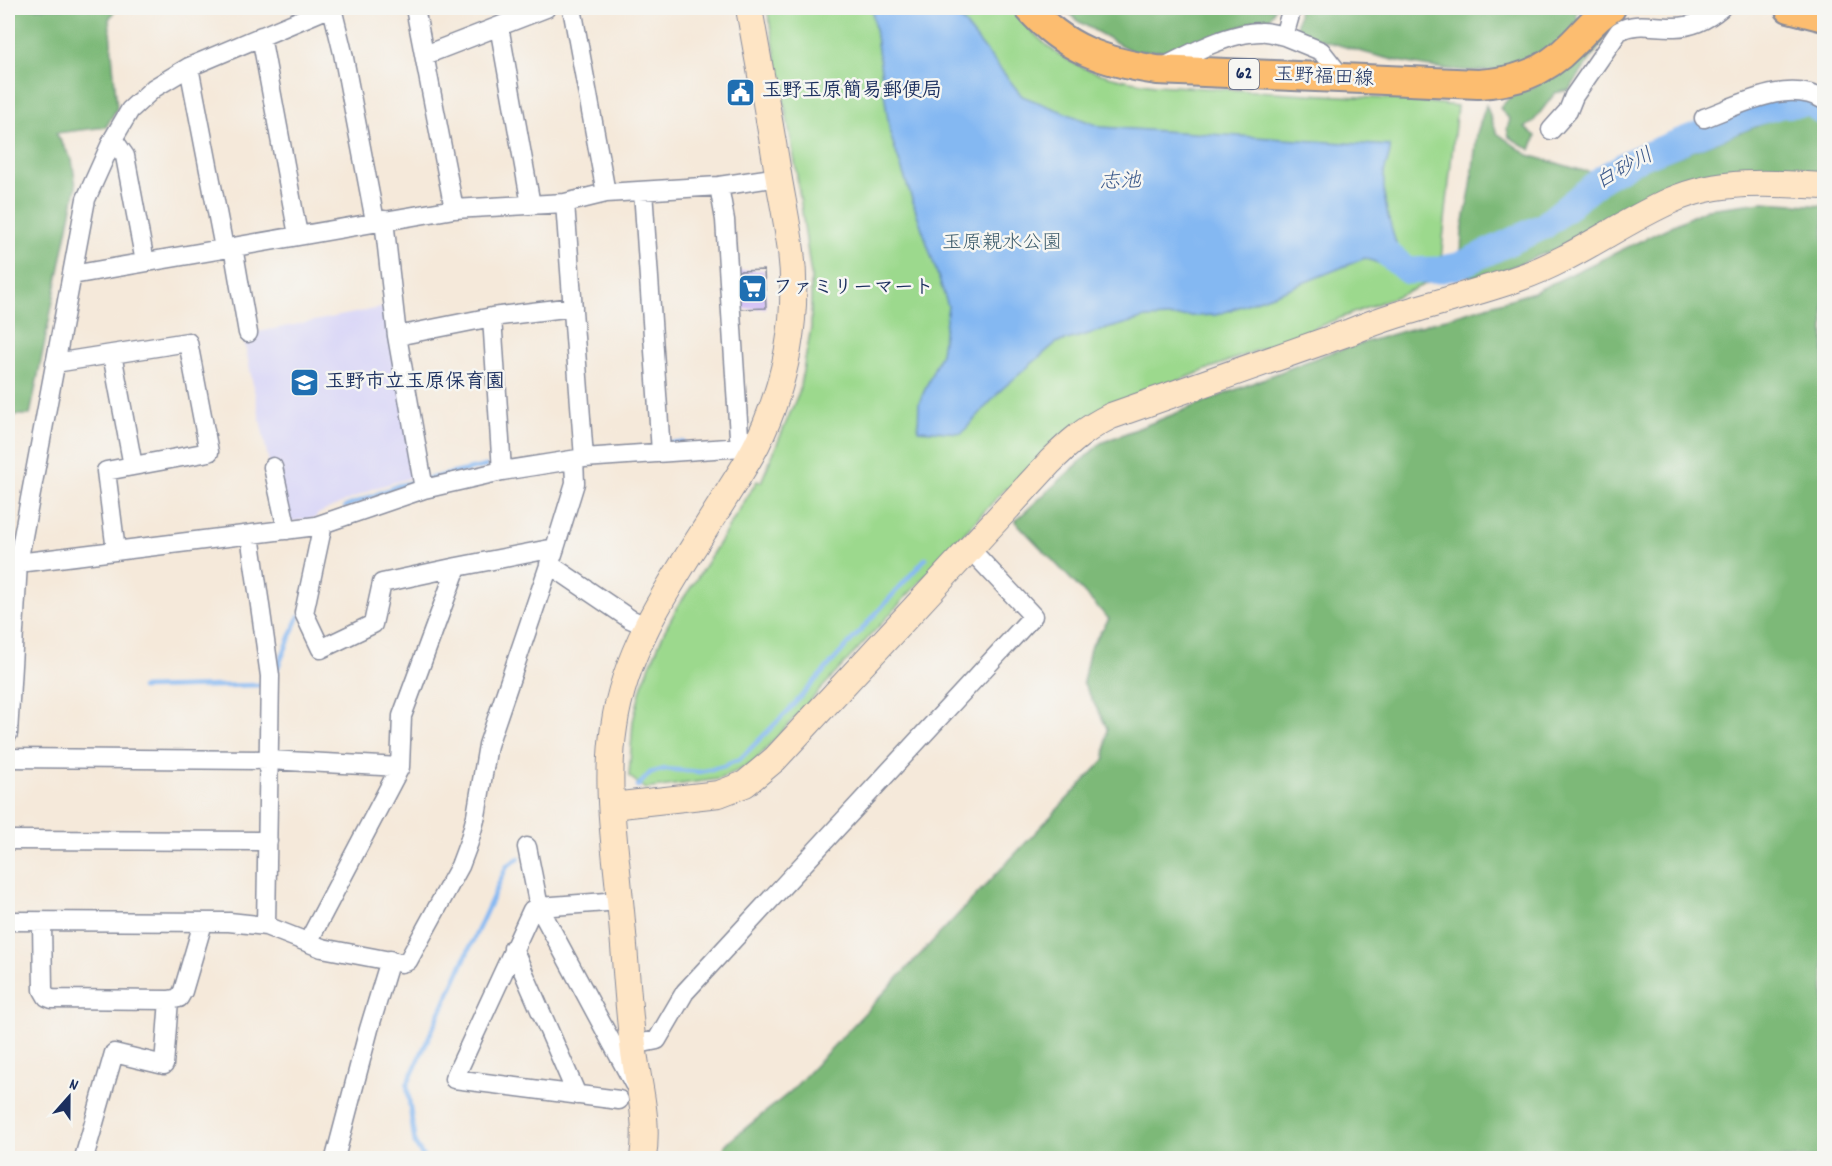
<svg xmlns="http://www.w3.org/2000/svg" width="1832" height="1166" font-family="Dekko,'Klee One',sans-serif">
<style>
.built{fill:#d9d6f7}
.green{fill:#9cd98d;stroke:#5c8476;stroke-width:1.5}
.forest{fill:#7db978;stroke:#4c746b;stroke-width:1.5}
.water{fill:#84b8f2;stroke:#5074a8;stroke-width:1.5}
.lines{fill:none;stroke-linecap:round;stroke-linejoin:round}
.stream{stroke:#84b8f2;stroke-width:4.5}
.river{stroke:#84b8f2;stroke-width:27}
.building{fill:#c9b1f6}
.street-casing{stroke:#888c9c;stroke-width:21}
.secondary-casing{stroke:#888c9c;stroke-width:28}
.primary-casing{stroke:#888c9c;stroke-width:32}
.street{stroke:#fff;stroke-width:18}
.secondary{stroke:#fee5c5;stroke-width:26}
.primary{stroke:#fcbd6f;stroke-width:28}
.labels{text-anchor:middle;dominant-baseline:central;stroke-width:5;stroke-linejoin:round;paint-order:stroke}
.shield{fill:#f6f6f2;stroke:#5d6b8a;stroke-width:1.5}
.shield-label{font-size:18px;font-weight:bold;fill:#1b2f5e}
.street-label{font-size:20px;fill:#1b2f5e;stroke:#f6f6f2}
.poi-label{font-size:20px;font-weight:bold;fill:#1b2f5e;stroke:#f6f6f2;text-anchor:start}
.park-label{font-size:20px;fill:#3b5a6a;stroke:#f6f6f2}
.water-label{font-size:21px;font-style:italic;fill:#3a588a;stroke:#f6f6f2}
</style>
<rect width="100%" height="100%" fill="#f6f6f2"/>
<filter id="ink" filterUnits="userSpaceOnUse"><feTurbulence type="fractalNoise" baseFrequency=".0167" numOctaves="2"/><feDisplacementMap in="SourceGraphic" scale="12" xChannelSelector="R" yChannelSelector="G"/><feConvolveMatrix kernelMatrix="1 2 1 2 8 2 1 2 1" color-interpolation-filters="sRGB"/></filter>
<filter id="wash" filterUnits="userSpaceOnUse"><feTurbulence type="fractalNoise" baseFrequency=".008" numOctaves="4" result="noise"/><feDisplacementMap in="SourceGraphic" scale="24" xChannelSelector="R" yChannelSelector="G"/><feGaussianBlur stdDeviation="1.35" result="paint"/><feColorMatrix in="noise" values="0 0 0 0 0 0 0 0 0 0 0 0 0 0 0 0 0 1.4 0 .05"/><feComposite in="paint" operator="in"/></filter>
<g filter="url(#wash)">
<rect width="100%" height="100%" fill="#f5e9da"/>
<!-- built -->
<path class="built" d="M390 306 416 476 375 488 318 514 315 518 281 523 243 335Z"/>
<!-- green -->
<path class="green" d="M767 8H1012C1053 62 1089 76 1155 85L1408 100 1457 106 1439 278 1405 293 1092 414 1011 492 1006 488 752 764 719 779 645 789 629 776 633 721 642 685 664 632 678 606 698 577 757 481 761 482 799 392 811 328V275L795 162Z"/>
<!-- forest -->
<path class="forest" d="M8 8H117L109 19 117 108 106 127 56 133 72 160 76 187 30 415H8Z
M1062 8H1275L1270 18 1254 21 1185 49 1133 52 1079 22Z
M1299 8H1581L1576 15 1581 24C1576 29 1571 35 1565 41 1557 48 1528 64 1517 67 1453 82 1357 52 1296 31Z
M1611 22 1612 28 1569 90 1555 93 1533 122 1525 128 1536 136 1531 150 1509 137 1507 128 1510 120 1500 108 1510 97 1541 83Z
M1486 105 1497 133 1528 155 1584 171 1625 177 1783 116H1807L1824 126V175L1784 174 1698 178 1634 200 1558 248 1489 276 1460 277 1462 231 1471 186 1477 133Z
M1763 202 1824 206V1158H722L725 1145 790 1092 1105 759 1107 728 1083 682 1090 648 1109 619 1015 521 1101 443 1326 354 1534 292 1707 209Z"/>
<!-- water -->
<path class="water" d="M872 8H952L1022 96 1101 127 1390 146C1391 156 1385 165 1384 174 1382 204 1392 231 1401 259L1409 263 1412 276 1365 258 1278 293 1216 315 1146 318 1056 343 1002 389 962 433 918 430 919 403 941 353 948 306 890 134Z"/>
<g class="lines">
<!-- stream -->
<path class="stream" d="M664 443 683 442
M427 479 486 466
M345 507 397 486 419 481
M277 669 299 616
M142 688 259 685
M638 786 650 773 665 769 700 772 724 766 740 759 787 712 926 558
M424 1158 415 1144 407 1085 507 866 519 858"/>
<!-- river -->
<path class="river" d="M1383 250 1408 271 1436 270 1458 266 1544 226 1603 178 1632 161 1753 113 1781 105 1811 103 1824 113"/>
</g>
<g id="blocks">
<!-- building -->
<path class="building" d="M764 270 766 308 740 309 738 271Z"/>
</g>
</g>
<g filter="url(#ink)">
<use href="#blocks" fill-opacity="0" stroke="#888c9c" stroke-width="1.5"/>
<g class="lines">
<defs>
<path id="street" d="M332 8 343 53 375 221
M415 8 454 209
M572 8 606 193
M1292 8 1284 36 1321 51 1343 79
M499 26 531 205
M261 36 298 235
M425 55 546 8
M189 67 224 248
M1162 68C1189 54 1230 32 1261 32 1268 31 1277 35 1284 36
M1704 118C1740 105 1788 78 1824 100
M1551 130 1568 111 1574 96 1619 31C1637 21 1655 28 1675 27 1693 27 1708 19 1721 8
M113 139 125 156 145 262
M719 186 725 220 739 436 757 446
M643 191 661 452
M565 203 584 458
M384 220 397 336 424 489
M233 247 248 333
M72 275 454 209 565 203 606 193 719 186 779 177
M492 317 502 471
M397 336 492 317 573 307
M112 354 133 466
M55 363 188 342 209 452 106 471 116 551
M273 467 287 530
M323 524 304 613 321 649 373 624 382 583 457 567
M250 535 270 676 266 926
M18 563 316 526 424 489 502 471 584 458 757 446
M549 564 630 619 646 626
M8 734 18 563 86 199 113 139 130 110 154 88 189 67 329 8
M8 758 269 760 400 767
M8 840 268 841
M527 847 539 907 634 1084
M8 921 229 922 266 926 322 948 401 963 408 961 460 866 469 842 476 816 488 745 555 548 575 483 574 460
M42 922 43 990 47 997 52 999 169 1000 179 998 183 991 203 923
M308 942 400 767 402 716 457 567 555 548
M513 948 577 1095
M633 1045 657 1040 685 992 1033 616 969 548
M619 1100 454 1079 532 910 539 907 620 901
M84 1158 114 1053 164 1065 169 1000
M335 1158 369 1029 390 960"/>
<path id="secondary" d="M612 806 719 794 745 784 775 759 1050 462C1069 443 1086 428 1111 416L1350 332C1404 309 1463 298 1519 278 1574 259 1620 223 1672 200 1720 179 1774 183 1824 186
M643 1158C649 1116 638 1086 633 1045 627 998 625 949 620 901 615 844 605 785 614 727 626 639 684 565 729 491 739 475 749 460 757 444 786 385 799 316 791 251 788 227 783 203 779 180 770 122 759 65 749 8"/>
<path id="primary" d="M1029 8C1064 49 1105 62 1157 70L1478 84C1514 82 1544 73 1570 46 1584 33 1595 17 1611 8
M1789 8 1824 17"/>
</defs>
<!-- street casing -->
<use href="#street" class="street-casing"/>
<!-- secondary casing -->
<use href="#secondary" class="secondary-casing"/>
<!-- primary casing -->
<use href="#primary" class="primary-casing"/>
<!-- street -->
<use href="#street" class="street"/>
<!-- secondary -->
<use href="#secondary" class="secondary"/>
<!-- primary -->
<use href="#primary" class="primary"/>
</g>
</g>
<!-- icons -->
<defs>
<symbol id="civic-square" viewBox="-11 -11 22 22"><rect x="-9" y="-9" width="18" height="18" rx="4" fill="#1f6fb2" stroke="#f6f6f2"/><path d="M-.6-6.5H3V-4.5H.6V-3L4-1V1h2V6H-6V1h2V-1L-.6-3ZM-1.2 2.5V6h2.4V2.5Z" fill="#fff"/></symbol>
<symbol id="supermarket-square" viewBox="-11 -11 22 22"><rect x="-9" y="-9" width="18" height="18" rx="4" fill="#1f6fb2" stroke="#f6f6f2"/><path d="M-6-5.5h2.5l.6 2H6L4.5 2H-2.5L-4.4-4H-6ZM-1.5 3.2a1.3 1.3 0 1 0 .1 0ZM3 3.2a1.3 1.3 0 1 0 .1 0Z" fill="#fff"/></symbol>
<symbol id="school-square" viewBox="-11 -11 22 22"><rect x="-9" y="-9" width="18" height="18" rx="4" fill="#1f6fb2" stroke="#f6f6f2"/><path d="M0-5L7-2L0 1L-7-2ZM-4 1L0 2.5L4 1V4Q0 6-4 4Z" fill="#fff"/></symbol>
</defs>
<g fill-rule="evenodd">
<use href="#civic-square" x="724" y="76" width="33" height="33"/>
<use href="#supermarket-square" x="736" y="272" width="33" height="33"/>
<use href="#school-square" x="288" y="366" width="33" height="33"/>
</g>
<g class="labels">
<!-- shield labels -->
<rect class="shield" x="1229" y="59" width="30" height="30" rx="4.5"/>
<g class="shield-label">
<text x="1244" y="74">62</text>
</g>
<!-- street labels -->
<g class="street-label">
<text transform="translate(1324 78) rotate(3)">玉野福田線</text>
</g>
<!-- poi labels -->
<g class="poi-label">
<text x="762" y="92">玉野玉原簡易郵便局</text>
<text x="773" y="289">ファミリーマート</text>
<text x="325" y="383">玉野市立玉原保育園</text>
</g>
<!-- park labels -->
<g class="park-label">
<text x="1002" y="244">玉原親水公園</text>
</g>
<!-- water labels -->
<g class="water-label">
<text transform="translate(1625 170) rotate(-29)">白砂川</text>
<text transform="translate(1120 183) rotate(-2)">志池</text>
</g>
</g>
<!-- margin -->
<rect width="1832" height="1166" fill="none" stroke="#f6f6f2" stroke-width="30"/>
<!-- north arrow -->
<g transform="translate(69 1097) rotate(21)" stroke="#f6f6f2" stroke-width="4.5" paint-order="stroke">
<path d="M0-4.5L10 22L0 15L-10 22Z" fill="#1b2f5e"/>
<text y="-9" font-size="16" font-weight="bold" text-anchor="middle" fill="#1b2f5e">N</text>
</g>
</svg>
